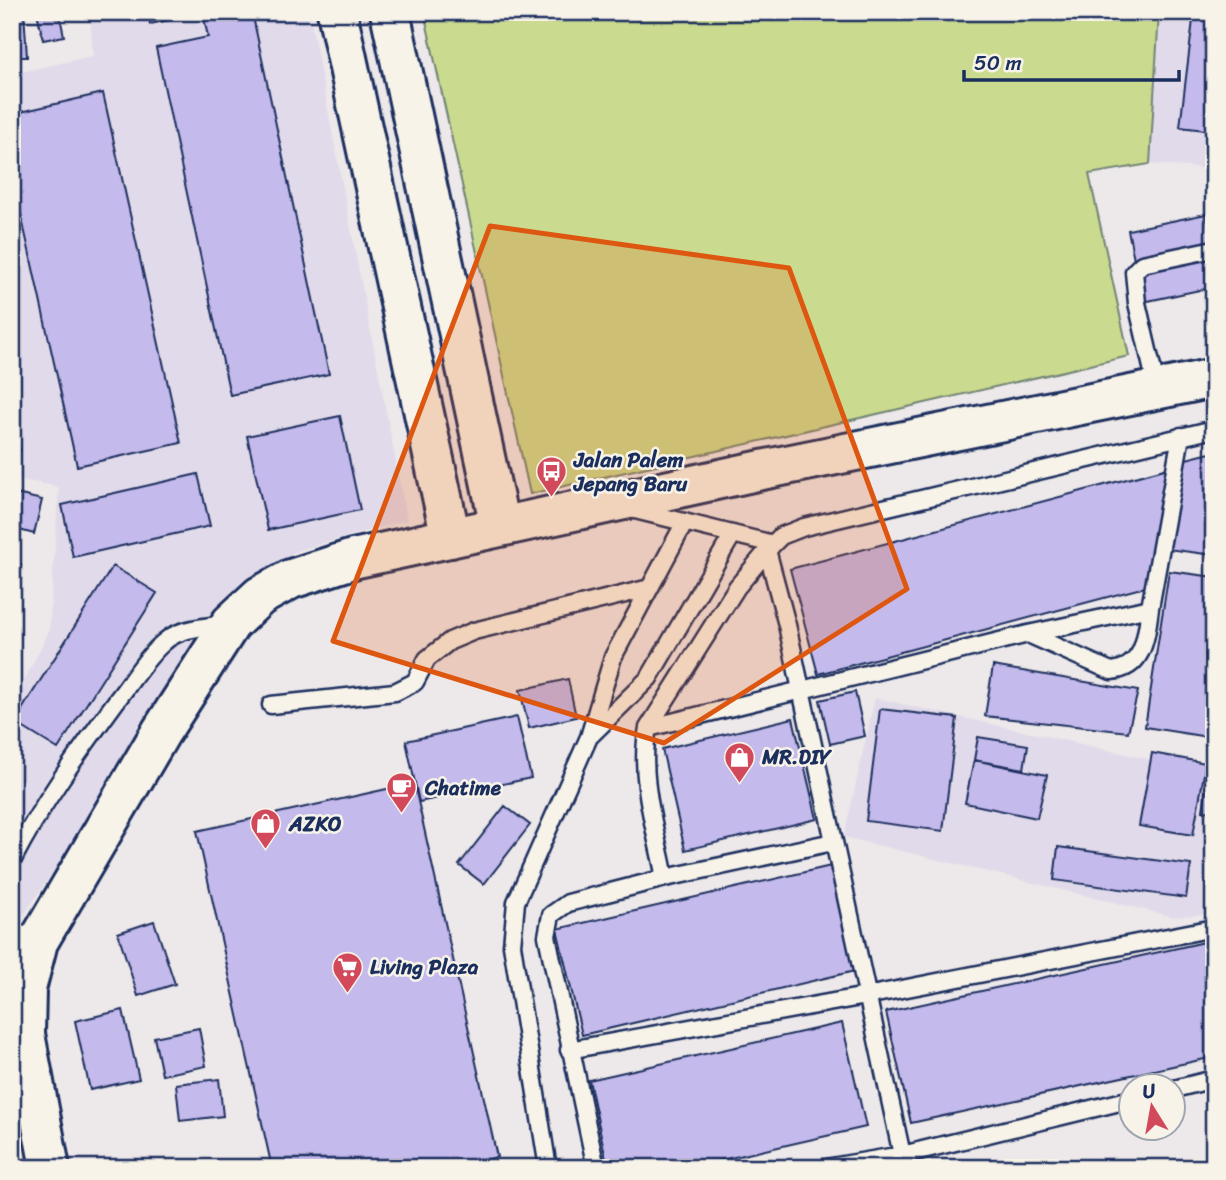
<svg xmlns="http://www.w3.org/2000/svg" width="1226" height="1180" font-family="Sriracha,sans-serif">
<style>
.built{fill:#e1daea}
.green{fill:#cada8e;stroke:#728476;stroke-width:2}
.building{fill:#c4baeb;stroke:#1b2f5e;stroke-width:2}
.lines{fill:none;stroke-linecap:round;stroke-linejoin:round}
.service-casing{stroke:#1b2f5e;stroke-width:21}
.tertiary-casing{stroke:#1b2f5e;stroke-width:44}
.service{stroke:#f7f3e8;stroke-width:16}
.tertiary{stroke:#f7f3e8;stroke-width:38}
.marked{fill:#de5710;fill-opacity:0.2;stroke:#de5710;stroke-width:5;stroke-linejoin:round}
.labels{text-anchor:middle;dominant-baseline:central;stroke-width:5;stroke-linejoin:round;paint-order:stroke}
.poi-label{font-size:21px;font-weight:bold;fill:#1b2f5e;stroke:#f7f3e8;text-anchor:start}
</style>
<rect width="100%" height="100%" fill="#ede8e9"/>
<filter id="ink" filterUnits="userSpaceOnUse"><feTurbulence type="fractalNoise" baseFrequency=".0143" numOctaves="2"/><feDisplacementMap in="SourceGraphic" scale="14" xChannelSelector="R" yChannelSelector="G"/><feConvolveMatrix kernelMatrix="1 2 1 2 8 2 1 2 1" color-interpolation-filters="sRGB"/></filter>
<g filter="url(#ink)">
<!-- built -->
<path class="built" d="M90 12H309L407 520 296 551 244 592 14 929 12 937V706L49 631 59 487 12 478V74L93 56Z
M1159 12H1214V169L1150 164Z
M875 698 1148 759 1214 769V913L1174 917 844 837Z
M12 1085 31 1168H12Z"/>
<!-- green -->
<path class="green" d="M424 12H1159L1150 164 1089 174 1129 356 530 494Z"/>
<!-- building -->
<path class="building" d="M12 12H24L27 57H12Z
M37 12H59L64 36 43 40Z
M148 12H252L329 374 230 395 156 48 208 37 203 13 150 24Z
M1194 12H1214V131L1180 127Z
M103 93 181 443 77 466 12 174V114Z
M1206 214 1214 249V287L1143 302 1128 230Z
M12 415 20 451 12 453Z
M340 416 360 510 268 530 247 436Z
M1214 452V555L1167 549 1182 460Z
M1172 467 1149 586 818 674 790 569Z
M198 474 210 526 73 557 62 505Z
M12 493 42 500 34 534 12 528Z
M12 562 21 564 12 606Z
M113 566 157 593 58 749 14 722Z
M1169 571 1214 577V738L1145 727Z
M993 666 1138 691 1128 732 985 716Z
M568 679 576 717 529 728 520 690Z
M855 692 865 736 830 744 820 700Z
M880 709 957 718 943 831 866 821Z
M517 717 531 778 419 802 406 741Z
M793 718 817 819 685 850 662 749Z
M978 737 1028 745 1024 769 974 760Z
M1152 753 1206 763 1193 835 1139 826Z
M974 760 1047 775 1037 818 965 803Z
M1210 764H1214V812L1203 811Z
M414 783 497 1157 451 1168H272L197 831Z
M505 806 530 825 484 884 459 865Z
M1058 847 1191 865 1186 898 1054 880Z
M831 866 855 971 582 1035 557 929Z
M154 921 175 984 138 996 118 933Z
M1214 940V1057L911 1123 886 1012Z
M123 1010 139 1079 90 1090 75 1021Z
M842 1023 866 1127 686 1168H608L589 1080Z
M199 1028 206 1066 162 1075 154 1037Z
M219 1079 223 1116 180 1121 176 1084Z"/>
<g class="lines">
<defs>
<path id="service" d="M1157 389 1137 303 1134 272 1142 264 1214 249
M631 509 773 544
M767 550 787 625 902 1155
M1028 634 1111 671C1145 668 1146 636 1150 608
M271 705 395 692 415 682 427 659 450 641 474 631 650 588
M648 728 1028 634 1150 608 1181 436
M591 735 649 678 733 534
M12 861C42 803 79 752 117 700 132 681 146 657 164 642 179 628 205 627 225 624
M665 878C656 831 638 776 648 728L737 587 773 544 781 536 804 527 1214 429
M12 930 38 942
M569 1050 866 996 1214 928
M1174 1089 1214 1079
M548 1168 512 945 516 902 589 737 613 657 685 522
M596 1168 547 936 551 915 568 903 665 878 833 842
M825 1168 902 1155 1132 1099"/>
<path id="tertiary" d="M337 12 451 538
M390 12 500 527
M50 1168 25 1034 26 989 38 942 161 732 231 623 260 596 291 579 353 559 757 471 1214 378"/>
</defs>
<!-- service casing -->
<use href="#service" class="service-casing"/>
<!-- tertiary casing -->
<use href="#tertiary" class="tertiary-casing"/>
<!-- service -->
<use href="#service" class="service"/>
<!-- tertiary -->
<use href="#tertiary" class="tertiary"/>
</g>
</g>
<!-- marked area -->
<path class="marked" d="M490 226 789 268 907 589 664 743 333 641Z"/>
<!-- icons -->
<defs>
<symbol id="bus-pin" viewBox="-11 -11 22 30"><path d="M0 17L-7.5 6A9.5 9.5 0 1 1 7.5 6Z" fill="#d1495b" stroke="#f7f3e8"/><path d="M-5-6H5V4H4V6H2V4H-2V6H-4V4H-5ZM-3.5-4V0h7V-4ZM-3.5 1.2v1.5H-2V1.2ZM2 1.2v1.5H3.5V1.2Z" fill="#fff"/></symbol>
<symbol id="shop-pin" viewBox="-11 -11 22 30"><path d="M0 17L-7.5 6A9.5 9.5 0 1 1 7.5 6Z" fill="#d1495b" stroke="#f7f3e8"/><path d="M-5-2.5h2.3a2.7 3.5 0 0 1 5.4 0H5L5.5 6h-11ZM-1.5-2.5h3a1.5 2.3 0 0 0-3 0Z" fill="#fff"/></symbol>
<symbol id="cafe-pin" viewBox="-11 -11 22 30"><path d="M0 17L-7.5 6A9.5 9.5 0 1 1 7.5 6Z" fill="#d1495b" stroke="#f7f3e8"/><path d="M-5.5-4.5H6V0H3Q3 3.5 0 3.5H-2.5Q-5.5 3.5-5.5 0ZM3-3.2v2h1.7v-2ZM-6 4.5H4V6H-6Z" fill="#fff"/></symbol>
<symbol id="supermarket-pin" viewBox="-11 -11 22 30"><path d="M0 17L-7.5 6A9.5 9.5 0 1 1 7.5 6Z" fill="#d1495b" stroke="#f7f3e8"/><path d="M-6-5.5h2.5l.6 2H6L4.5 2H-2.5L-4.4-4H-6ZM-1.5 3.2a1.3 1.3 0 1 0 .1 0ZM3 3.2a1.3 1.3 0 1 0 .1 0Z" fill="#fff"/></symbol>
</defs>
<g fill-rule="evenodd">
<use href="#bus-pin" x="534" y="454" width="35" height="47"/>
<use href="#shop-pin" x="722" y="740" width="35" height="47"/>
<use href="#cafe-pin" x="384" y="770" width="35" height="47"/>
<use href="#shop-pin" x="248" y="806" width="35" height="47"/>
<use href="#supermarket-pin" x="330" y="950" width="35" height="47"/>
</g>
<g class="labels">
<!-- poi labels -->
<g class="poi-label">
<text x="574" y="460">Jalan Palem<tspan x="574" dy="24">Jepang Baru</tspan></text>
<text x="762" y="757">MR.DIY</text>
<text x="425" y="788">Chatime</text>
<text x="289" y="824">AZKO</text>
<text x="370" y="967">Living Plaza</text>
</g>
</g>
<!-- margin -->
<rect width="1226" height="1180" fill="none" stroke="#f7f3e8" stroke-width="42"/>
<rect x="21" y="21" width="1184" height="1138" fill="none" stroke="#1b2f5e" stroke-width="2.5" filter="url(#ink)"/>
<!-- north arrow -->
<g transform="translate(1152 1107) rotate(349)"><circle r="33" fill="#f7f3e8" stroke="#9fa5b1" stroke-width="2"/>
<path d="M0-5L12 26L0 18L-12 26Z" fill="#d1495b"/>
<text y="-10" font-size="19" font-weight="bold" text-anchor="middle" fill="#1b2f5e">U</text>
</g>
<!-- scale -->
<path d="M964 70v10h215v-10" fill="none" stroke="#1b2f5e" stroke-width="3.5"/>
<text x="974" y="70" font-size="21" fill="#1b2f5e" stroke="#f7f3e8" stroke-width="5" paint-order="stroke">50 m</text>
</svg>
